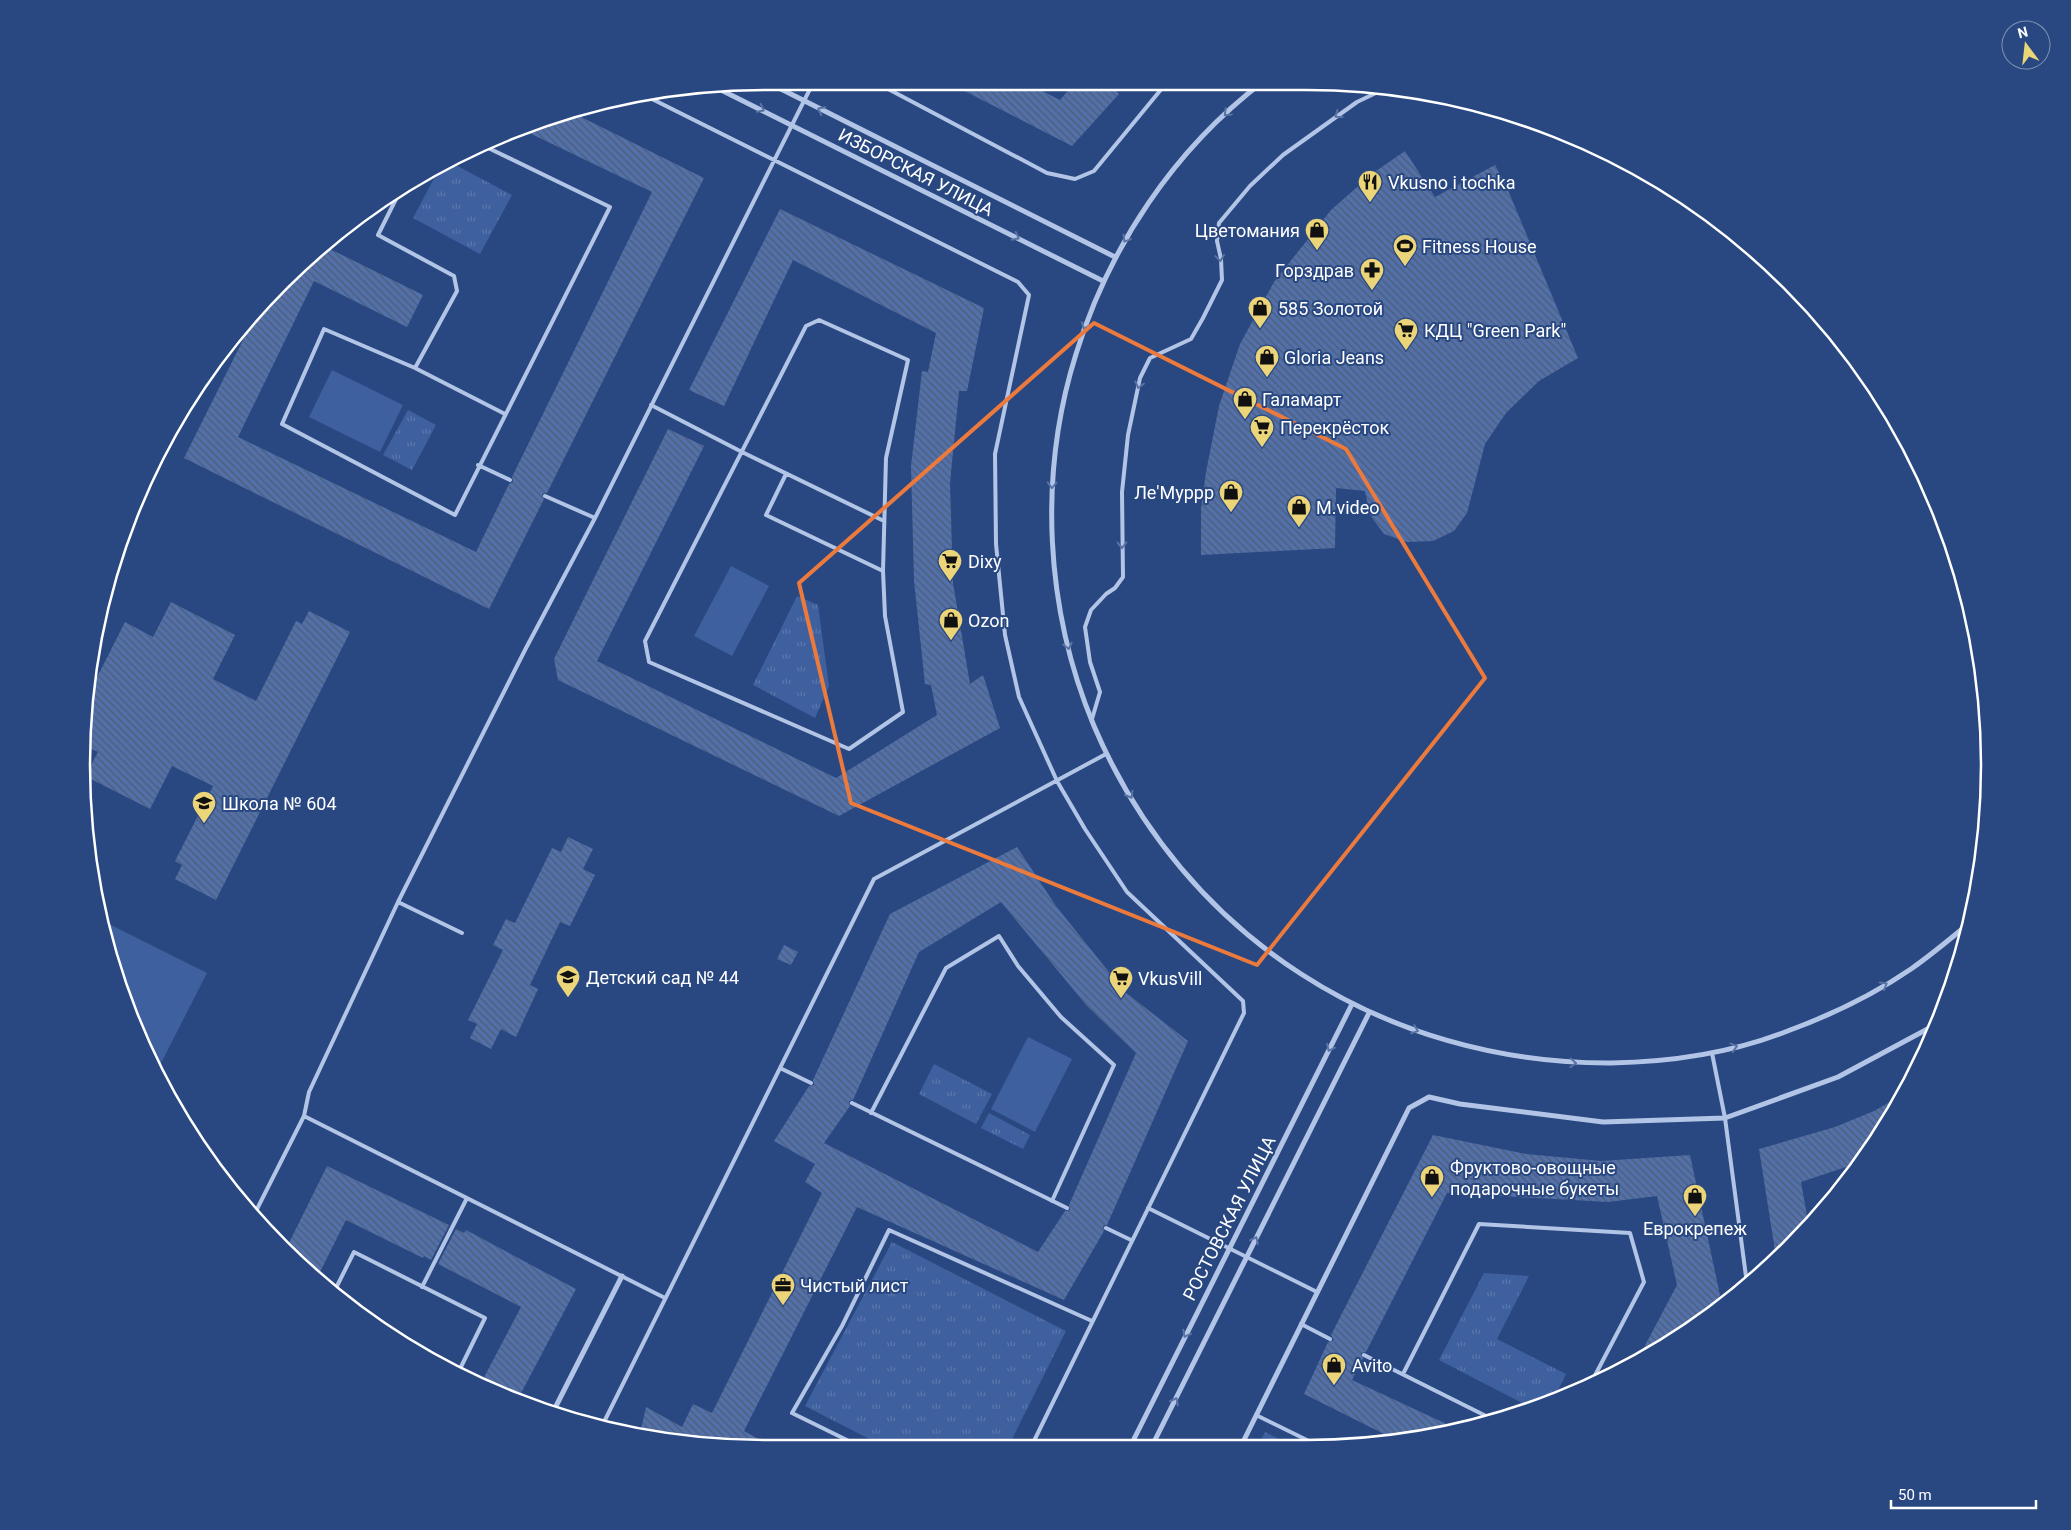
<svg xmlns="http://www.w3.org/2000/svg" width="2071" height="1530" font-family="Roboto,sans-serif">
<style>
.green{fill:#3e609e}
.park{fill:url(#park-tufts)}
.building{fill:url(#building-back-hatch);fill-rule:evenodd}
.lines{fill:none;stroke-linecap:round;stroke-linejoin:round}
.lane{stroke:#b2c5e6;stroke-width:4}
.street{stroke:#b2c5e6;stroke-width:5}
.oneway{stroke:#5974a4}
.marked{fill:none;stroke:#ed7a3d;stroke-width:4;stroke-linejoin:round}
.labels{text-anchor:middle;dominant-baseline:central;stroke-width:4;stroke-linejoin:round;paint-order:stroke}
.street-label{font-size:18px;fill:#fff;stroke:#294881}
.poi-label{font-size:18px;fill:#fff;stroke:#294881;text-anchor:start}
.rim{fill:none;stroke:#fff;stroke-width:2.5}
</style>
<defs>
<pattern id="park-tufts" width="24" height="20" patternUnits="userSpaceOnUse" patternTransform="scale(1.25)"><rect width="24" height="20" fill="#3e609e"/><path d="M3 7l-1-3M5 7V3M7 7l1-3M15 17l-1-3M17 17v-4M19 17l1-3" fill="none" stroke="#5b78ad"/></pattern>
<pattern id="building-back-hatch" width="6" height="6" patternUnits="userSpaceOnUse" patternTransform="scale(1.25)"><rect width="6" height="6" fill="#5270a9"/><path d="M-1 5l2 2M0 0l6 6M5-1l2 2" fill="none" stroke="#4f5c76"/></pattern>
</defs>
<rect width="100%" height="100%" fill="#294881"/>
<!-- green -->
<path class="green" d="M332 370 403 405 380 452 309 417Z
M731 566 769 586 732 656 694 636Z
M105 922 207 973 158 1069 133 1026Z
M1028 1037 1072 1059 1035 1132 991 1109Z"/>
<!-- park -->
<path class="park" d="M450 162 512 195 480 254 413 218 440 167Z
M408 410 436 425 412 470 383 455Z
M797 596 818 605 829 686 815 718 753 685Z
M934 1064 992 1094 976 1124 919 1094Z
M989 1113 1030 1135 1023 1149 981 1128Z
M892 1242 1066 1331 1009 1445 883 1446 805 1406Z
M1484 1273 1529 1276 1497 1339 1566 1374 1553 1401 1530 1407 1439 1360Z
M400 1336 439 1355 436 1361Z
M1265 1432 1289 1444H1259Z"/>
<!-- building -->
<path class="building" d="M945 81H1023L1060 100 1076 81H1123L1115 90 1119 94 1072 146Z
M569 111 704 178 547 493 542 494 544 499 489 609 184 458 260 306 333 243 330 249 423 295 407 327 314 281 238 437 476 552 509 484 513 482 512 477 652 192 519 128Z
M1405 151 1435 197 1495 165 1505 183 1578 358 1539 381 1506 413 1485 444 1467 513 1454 531 1433 541 1407 542 1384 534 1370 515 1365 491 1336 488 1335 548 1201 555V509L1206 472 1219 406 1240 344 1274 282 1331 210 1373 173Z
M780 209 984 308 967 391H959L950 483 953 583 970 684 983 675 1000 728 839 816 558 680 554 659 668 429 704 446 597 661 836 778 937 715 931 685 925 684 914 581 911 466 922 371 928 372 936 333 793 260 724 406 689 390Z
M171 602 235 635 213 679 256 701 296 621 302 624 309 611 350 632 216 900 175 879 182 865 175 861 213 786 172 766 150 809 85 776 98 752 83 745 88 695 125 622 153 637Z
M568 837 593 849 583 869 595 875 570 926 560 922 530 985 538 989 516 1037 501 1029 491 1049 470 1038 477 1024 468 1020 503 950 493 945 506 919 515 923 552 848 561 852Z
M1017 847 1056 906 1125 992 1188 1041 1107 1225 1103 1226 1104 1231 1064 1300 857 1207 744 1431 774 1447H720L640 1434 646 1407 682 1427 693 1404 712 1413 822 1193 805 1182 815 1164 774 1141 809 1086 814 1085 813 1080 890 914ZM1001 902 1087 1006 1136 1053 1069 1205 1070 1210 1065 1211 1038 1252 824 1143 850 1106 849 1101 853 1100 919 952Z
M784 945 798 952 791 965 777 959Z
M1904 1094 1898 1107 1858 1163 1801 1182 1809 1227 1776 1257 1759 1149 1835 1127 1874 1111Z
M1433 1135 1526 1154 1601 1161 1690 1155 1720 1295 1709 1315 1640 1355 1677 1285 1657 1196 1608 1202 1447 1193 1366 1352 1361 1353 1363 1358 1352 1380 1453 1427 1400 1442 1304 1394 1328 1342 1334 1340 1331 1335Z
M327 1166 449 1225 431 1260 424 1256 423 1258 346 1220 316 1280 314 1279 286 1249Z
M456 1229 464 1233 466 1230 576 1289 518 1399 480 1385 521 1307 438 1264Z"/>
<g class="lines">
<!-- lane -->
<path class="lane" d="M873 81 1047 173 1075 179 1094 171 1168 81
M648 97 1018 282 1029 295 995 454 996 544 1005 635 1019 697 1057 781 1085 829 1127 892 1243 1001 1244 1013 1032 1445
M1452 100 1461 105 1469 103
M402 187 378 235 454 276 457 291 415 368 324 329 282 424 455 515 610 207 482 145
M819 320 908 360 886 458 883 571 885 616 903 712 849 749 649 662 645 641 806 326Z
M415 368 505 414
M651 405 742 452 884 521
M478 465 510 480
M786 474 766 515 883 571
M545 496 595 518
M1092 719 1100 692 1090 662 1085 627 1091 610 1106 594 1115 588 1123 577 1122 492 1128 435 1140 378 1150 358 1191 339 1203 318 1222 280 1221 259 1217 241 1219 223 1250 186 1283 155 1357 102 1380 91
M398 902 462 933
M1712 1053 1725 1118 1747 1284
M780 1068 811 1083
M852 1103 1067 1208
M871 1113 946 968 999 936 1018 966 1061 1017 1114 1065 1052 1201
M304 1116 665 1298
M1148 1208 1317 1292
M254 1215 304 1116 309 1092 398 902 525 650 595 518 814 81
M1106 1228 1131 1240
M422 1287 467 1198
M334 1292 354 1252 485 1318 457 1375
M1301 1324 1330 1339
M1364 1355 1490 1418
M1403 1374 1479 1224 1630 1233 1644 1282 1591 1383
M1256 1415 1313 1443
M603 1423 617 1430
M601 1428 874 879 1106 754
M859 1446 792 1413 842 1326 889 1230 1092 1321"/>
<!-- street -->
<path class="street" d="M765 81 1115 257
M1264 81C1174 149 1109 247 1076 354 1038 475 1045 609 1094 726 1184 937 1384 1064 1611 1063 1669 1062 1731 1053 1785 1032 1829 1016 1873 995 1911 969 1931 955 1949 940 1967 925
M717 88 1103 281
M553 1412 622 1276
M1153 1444 1369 1013
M1242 1444 1409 1108 1429 1097 1460 1104 1603 1122 1725 1118 1838 1077 1935 1025
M1131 1445 1352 1004"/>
</g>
<!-- one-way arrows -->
<defs><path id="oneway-chevron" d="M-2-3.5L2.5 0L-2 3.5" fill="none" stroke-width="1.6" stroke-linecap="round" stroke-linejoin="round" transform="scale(1.25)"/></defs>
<g class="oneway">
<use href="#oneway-chevron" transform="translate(761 109) rotate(27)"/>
<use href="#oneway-chevron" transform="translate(821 110) rotate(-153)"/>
<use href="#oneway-chevron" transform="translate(1227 113) rotate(136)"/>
<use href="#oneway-chevron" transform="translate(1338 115) rotate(144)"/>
<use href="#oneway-chevron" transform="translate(1016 237) rotate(27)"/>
<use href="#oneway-chevron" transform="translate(1126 239) rotate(121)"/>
<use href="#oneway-chevron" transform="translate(1220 258) rotate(82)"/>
<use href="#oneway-chevron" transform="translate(1085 326) rotate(110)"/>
<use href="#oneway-chevron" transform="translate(1139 385) rotate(105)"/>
<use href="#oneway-chevron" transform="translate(1052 485) rotate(92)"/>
<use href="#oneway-chevron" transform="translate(1122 545) rotate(89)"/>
<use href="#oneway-chevron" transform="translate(1068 646) rotate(77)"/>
<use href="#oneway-chevron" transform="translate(1130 795) rotate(60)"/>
<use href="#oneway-chevron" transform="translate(1884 985) rotate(-30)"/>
<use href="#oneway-chevron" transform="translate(1415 1030) rotate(21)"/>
<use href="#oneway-chevron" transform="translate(1734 1047) rotate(-15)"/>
<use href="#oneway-chevron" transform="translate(1330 1048) rotate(116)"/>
<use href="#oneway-chevron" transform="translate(1573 1063) rotate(3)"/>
<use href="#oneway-chevron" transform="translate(1255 1240) rotate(-63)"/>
<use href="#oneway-chevron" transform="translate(1186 1334) rotate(117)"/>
<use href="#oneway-chevron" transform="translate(1175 1401) rotate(-63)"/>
</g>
<!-- marked area -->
<path class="marked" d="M1094 323 1346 449 1485 678 1257 965 851 803 799 583Z"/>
<!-- icons -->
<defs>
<symbol id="restaurant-pin" viewBox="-11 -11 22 30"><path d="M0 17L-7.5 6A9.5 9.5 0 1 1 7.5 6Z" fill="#ecd579" stroke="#294881"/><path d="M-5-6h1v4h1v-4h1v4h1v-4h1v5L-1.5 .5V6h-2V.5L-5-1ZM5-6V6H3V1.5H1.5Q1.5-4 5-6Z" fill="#111"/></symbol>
<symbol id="shop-pin" viewBox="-11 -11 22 30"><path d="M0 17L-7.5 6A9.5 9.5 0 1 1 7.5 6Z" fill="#ecd579" stroke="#294881"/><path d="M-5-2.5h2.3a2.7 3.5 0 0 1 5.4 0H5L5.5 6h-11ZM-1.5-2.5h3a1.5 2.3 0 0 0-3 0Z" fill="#111"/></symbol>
<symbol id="stadium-pin" viewBox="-11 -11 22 30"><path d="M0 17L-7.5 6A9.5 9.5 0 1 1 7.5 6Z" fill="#ecd579" stroke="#294881"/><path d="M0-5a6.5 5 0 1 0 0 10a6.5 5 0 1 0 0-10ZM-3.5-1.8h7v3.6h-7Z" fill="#111"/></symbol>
<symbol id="pharmacy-pin" viewBox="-11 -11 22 30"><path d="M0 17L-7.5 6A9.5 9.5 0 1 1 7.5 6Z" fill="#ecd579" stroke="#294881"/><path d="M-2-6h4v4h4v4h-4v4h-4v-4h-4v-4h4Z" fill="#111"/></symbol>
<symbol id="supermarket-pin" viewBox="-11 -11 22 30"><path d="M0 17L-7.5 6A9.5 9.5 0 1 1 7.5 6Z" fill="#ecd579" stroke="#294881"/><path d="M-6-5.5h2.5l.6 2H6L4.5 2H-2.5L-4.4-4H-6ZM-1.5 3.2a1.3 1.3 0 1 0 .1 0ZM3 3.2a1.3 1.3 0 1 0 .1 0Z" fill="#111"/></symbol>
<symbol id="school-pin" viewBox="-11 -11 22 30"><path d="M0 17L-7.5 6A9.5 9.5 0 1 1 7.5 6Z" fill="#ecd579" stroke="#294881"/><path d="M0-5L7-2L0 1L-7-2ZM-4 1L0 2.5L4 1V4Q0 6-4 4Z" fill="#111"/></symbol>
<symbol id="office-pin" viewBox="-11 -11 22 30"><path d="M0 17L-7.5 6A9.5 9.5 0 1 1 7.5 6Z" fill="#ecd579" stroke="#294881"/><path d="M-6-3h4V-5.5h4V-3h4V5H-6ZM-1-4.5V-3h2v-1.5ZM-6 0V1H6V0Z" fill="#111"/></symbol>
</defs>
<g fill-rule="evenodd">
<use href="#restaurant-pin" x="1356" y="168" width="28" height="38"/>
<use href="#shop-pin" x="1303" y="216" width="28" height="38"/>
<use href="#stadium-pin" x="1391" y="232" width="28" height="38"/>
<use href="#pharmacy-pin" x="1358" y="256" width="28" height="38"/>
<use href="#shop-pin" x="1246" y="294" width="28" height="38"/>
<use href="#supermarket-pin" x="1392" y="316" width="28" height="38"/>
<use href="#shop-pin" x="1253" y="343" width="28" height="38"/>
<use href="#shop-pin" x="1231" y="385" width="28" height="38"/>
<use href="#supermarket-pin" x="1248" y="413" width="28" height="38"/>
<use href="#shop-pin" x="1217" y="478" width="28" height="38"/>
<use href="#shop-pin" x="1285" y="493" width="28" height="38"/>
<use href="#supermarket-pin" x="936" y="547" width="28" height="38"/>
<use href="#shop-pin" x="937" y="606" width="28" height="38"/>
<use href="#school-pin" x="190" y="789" width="28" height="38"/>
<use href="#school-pin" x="554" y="963" width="28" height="38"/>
<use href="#supermarket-pin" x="1107" y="964" width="28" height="38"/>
<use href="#shop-pin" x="1418" y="1163" width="28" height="38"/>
<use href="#shop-pin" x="1681" y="1182" width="28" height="38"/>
<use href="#office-pin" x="769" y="1271" width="28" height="38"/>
<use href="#shop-pin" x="1320" y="1351" width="28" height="38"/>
</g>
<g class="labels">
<!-- street labels -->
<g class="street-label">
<text transform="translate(916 172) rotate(27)">ИЗБОРСКАЯ УЛИЦА</text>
<text transform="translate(1229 1218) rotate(-63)">РОСТОВСКАЯ УЛИЦА</text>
</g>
<!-- poi labels -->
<g class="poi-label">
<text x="1388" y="182">Vkusno i tochka</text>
<text x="1300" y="230" text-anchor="end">Цветомания</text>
<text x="1422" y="246">Fitness House</text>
<text x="1354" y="270" text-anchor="end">Горздрав</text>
<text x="1278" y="308">585 Золотой</text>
<text x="1424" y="330">КДЦ "Green Park"</text>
<text x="1284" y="357">Gloria Jeans</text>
<text x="1262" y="399">Галамарт</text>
<text x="1280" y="427">Перекрёсток</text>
<text x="1214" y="492" text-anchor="end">Ле'Муррр</text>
<text x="1316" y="507">M.video</text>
<text x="968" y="561">Dixy</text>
<text x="968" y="620">Ozon</text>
<text x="222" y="803">Школа № 604</text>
<text x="586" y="977">Детский сад № 44</text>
<text x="1138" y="978">VkusVill</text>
<text x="1450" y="1167">Фруктово-овощные<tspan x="1450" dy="21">подарочные букеты</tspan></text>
<text x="1695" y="1228" text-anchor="middle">Еврокрепеж</text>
<text x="800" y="1285">Чистый лист</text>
<text x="1352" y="1365">Avito</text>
</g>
</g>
<!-- crop -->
<path d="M0 0H2071V1530H0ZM765 90H1306A675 675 0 0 1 1981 765V765A675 675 0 0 1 1306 1440H765A675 675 0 0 1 90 765V765A675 675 0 0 1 765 90Z" fill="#294881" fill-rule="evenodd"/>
<path class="rim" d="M765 90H1306A675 675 0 0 1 1981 765V765A675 675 0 0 1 1306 1440H765A675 675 0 0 1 90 765V765A675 675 0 0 1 765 90Z"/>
<!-- north arrow -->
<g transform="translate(2026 45) rotate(345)"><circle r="24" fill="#294881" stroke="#7f91b3"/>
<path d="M0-4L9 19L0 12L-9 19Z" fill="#ecd579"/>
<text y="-8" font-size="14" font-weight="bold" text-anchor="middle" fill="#ffffff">N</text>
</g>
<!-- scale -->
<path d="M1891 1500v8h145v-8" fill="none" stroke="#ffffff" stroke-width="2.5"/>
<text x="1898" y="1500" font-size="15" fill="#ffffff" stroke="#294881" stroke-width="4" paint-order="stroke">50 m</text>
</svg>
